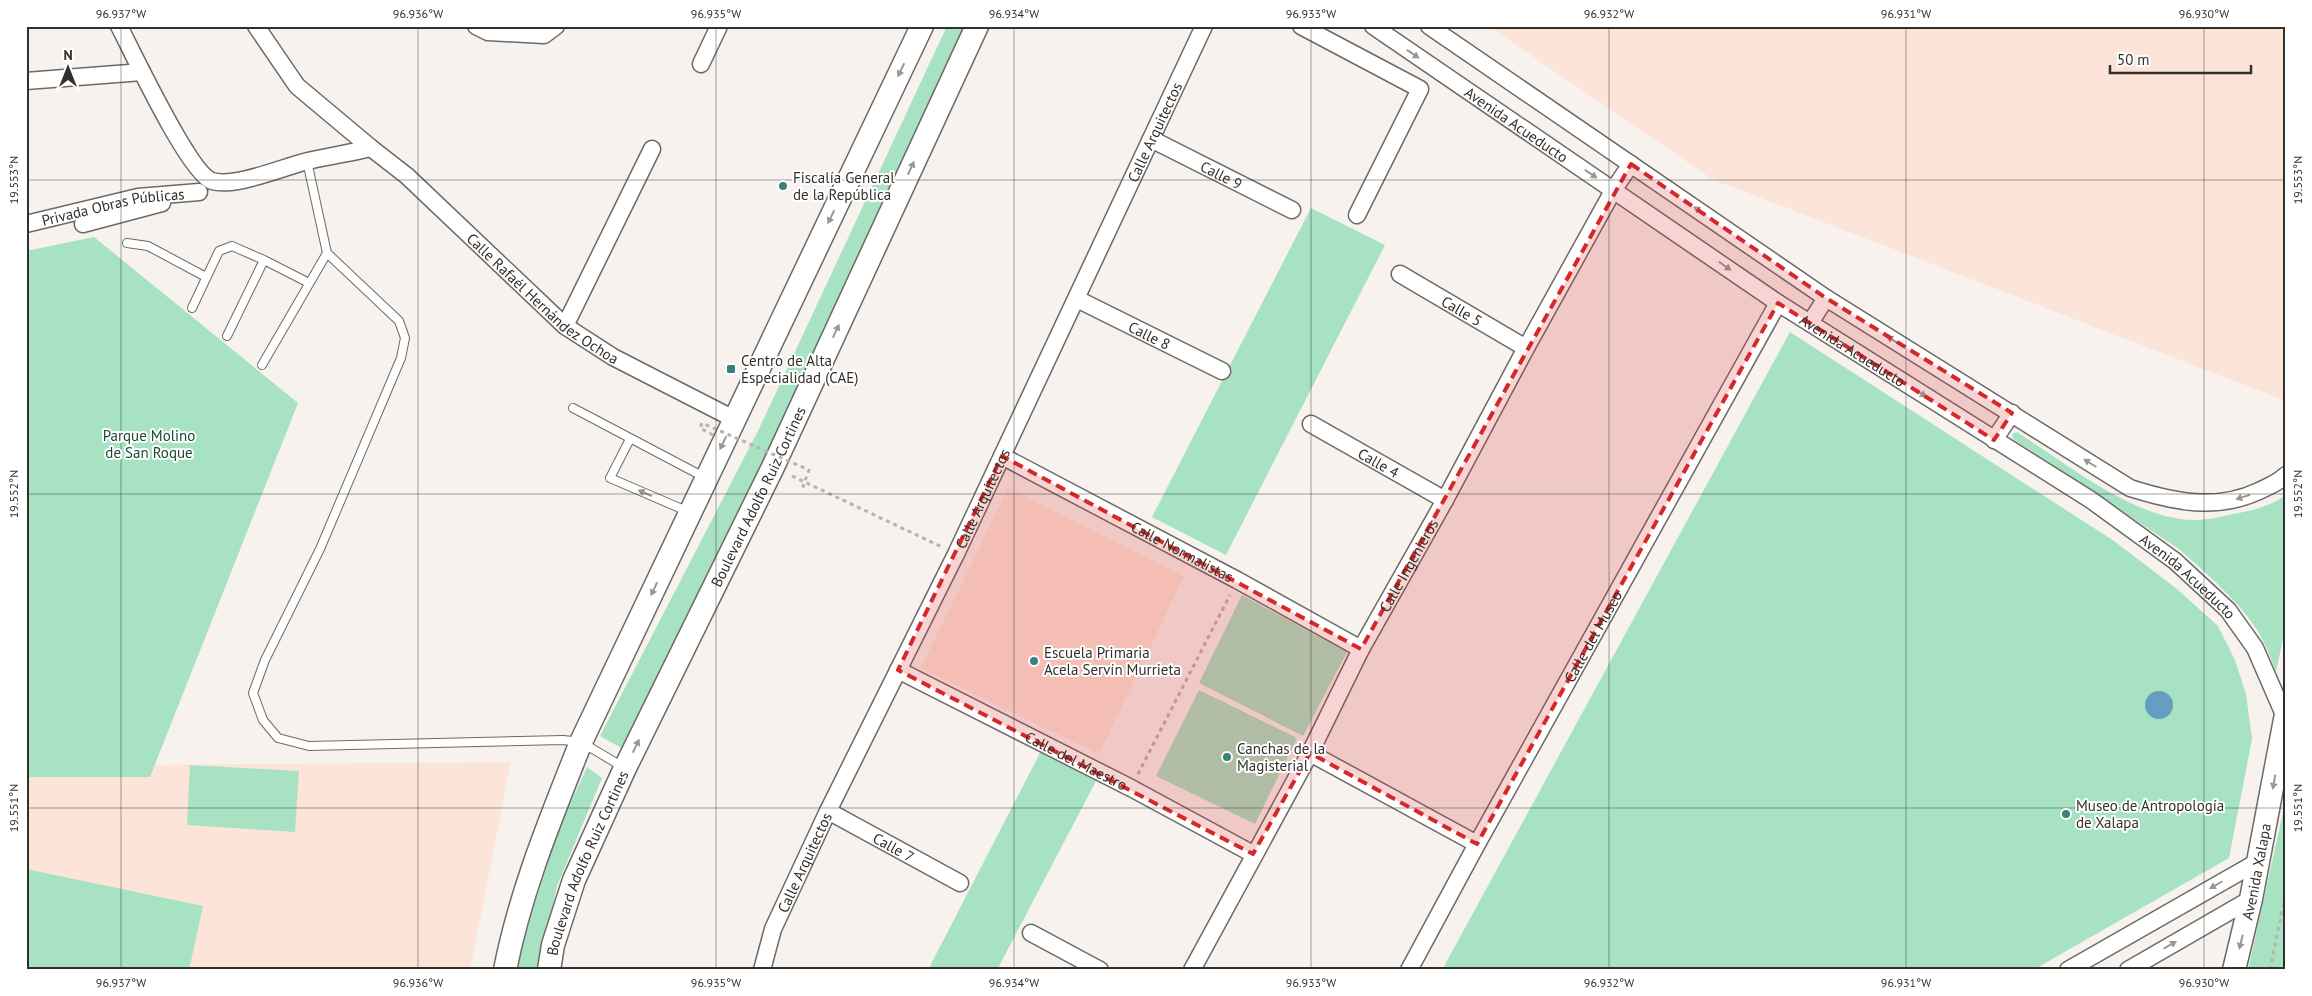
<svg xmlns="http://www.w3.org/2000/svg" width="2312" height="996" font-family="'PT Sans',sans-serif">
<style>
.education{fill:#fce4d9}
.green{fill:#a7e2c3}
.water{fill:#649fc2}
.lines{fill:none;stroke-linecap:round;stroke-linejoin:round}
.service-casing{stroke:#6d6966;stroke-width:10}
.minor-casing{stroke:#6d6966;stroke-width:19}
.secondary-casing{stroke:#6d6966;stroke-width:25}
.path{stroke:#b7b3af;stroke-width:3;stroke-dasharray:4 4;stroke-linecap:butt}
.service{stroke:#fff;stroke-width:8}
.minor{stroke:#fff;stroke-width:16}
.secondary{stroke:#fff;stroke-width:22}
.path-bridge{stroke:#b7b3af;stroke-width:3;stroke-dasharray:4 4;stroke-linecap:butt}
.oneway{fill:#989896}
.marked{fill:#d62828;fill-opacity:0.2;stroke:#d62828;stroke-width:4;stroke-dasharray:10 6;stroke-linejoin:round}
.ticks{fill:none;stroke:#32302e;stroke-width:1;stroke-opacity:0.45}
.poi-dot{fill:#39817a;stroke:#fff;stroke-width:2}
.labels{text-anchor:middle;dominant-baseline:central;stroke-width:4;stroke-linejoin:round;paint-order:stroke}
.street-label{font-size:15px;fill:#32302e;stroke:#fff}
.poi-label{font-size:15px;fill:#32302e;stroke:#fff;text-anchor:start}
.park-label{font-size:15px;fill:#174a34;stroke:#fff}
.neatline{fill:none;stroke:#32302e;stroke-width:2}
.ticks-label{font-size:12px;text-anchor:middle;fill:#32302e}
</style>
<rect width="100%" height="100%" fill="#f7f2ee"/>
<!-- education -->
<path class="education" d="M1488 26H2286V401L1712 179Z
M1008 488 1184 576 1099 754 921 668Z
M511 762 470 970H26V766Z"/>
<!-- green -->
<path class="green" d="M947 26H967L708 580 623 749 600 736 758 431Z
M1311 208 1385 245 1226 555 1152 517Z
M94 237 298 403 150 777H26V251Z
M1790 332 2114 541 2177 589 2218 626 2235 660 2246 694 2252 739 2229 858 2033 970H1442Z
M2017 432C2062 461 2127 512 2180 519 2198 522 2215 518 2233 514 2251 511 2271 506 2286 495V624L2276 672C2271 659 2266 645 2259 633 2240 602 2206 573 2179 549L2013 439 2012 434Z
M1242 595 1347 652 1303 736 1199 683Z
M1199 690 1297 738 1255 824 1156 776Z
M1041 751 1096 781 997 970H928Z
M190 765 299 771 295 832 187 825Z
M587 767 602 778 557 886 540 970H515L538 874Z
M2286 799V970H2248Z
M26 869 203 906 189 970H26Z"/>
<!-- water -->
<path class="water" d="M2145 705a14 14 0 1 1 28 0a14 14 0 1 1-28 0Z"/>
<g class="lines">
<defs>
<path id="service" d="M307 161 327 253 399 321 405 338 401 358 320 549 265 660 253 693 263 720 278 738 309 746 563 740 581 742 623 767
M127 243 148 246 206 277
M192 308 219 251 232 246 264 260 309 283
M227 336 264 260
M262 365 327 253
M573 408 704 477
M630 439 610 478 689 512"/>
<g id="minor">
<path d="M119 26C133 53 189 173 212 181 235 188 283 167 308 161 329 156 350 153 371 148"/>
<path id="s1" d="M256 26 297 86 371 148 407 176 565 326 613 357 734 419"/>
<path d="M476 26 488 32 544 35 556 26"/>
<path d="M1301 26 1420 89 1357 215"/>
<path id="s2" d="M1373 26 1778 303 2091 500 2175 561 2228 610 2255 648 2285 717"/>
<path d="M1429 26 1826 298 2130 488C2174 502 2216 511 2259 491 2269 486 2278 483 2286 475"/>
<path d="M701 64 719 26"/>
<path d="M26 81 142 72"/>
<path id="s3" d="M1151 139 1292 210"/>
<path id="s4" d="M26 224 138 197 199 192"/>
<path d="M83 224 162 203"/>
<path id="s5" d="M1400 274 1526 348"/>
<path id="s6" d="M1077 299 1222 371"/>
<path d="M1810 323 1826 298"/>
<path d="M565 326 652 149"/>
<path id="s7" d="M1311 424 1445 500"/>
<path d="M1994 440 2012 413"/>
<path id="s8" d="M1002 456 1237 580 1361 649"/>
<path id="s9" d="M898 670 1131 788 1253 854"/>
<path d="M1310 753 1477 844"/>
<path id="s10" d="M828 811 960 883"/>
<path d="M1031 933 1100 970"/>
<path id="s11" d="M762 970 773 929 828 811 956 554 1204 26"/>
<path id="s12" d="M1192 970 1310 753 1361 649 1445 500 1526 348 1614 189 1631 164"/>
<path id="s13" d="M1409 970 1477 844 1778 303"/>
<path d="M2068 970 2259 861"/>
<path d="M2128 970 2251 899"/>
</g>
<g id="secondary">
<path d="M505 970C521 889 551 818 581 742L922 26"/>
<path id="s14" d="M549 970 553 945 574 880 625 768 773 467 977 26"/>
<path id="s15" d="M2234 970 2251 899 2286 714"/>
</g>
</defs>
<!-- service casing -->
<use href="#service" class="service-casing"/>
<!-- minor casing -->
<use href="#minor" class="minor-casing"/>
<!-- secondary casing -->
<use href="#secondary" class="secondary-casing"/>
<!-- path -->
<path class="path" d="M792 476 942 547
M1138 774 1230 595
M2270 970 2286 891"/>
<!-- service -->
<use href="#service" class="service"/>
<!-- minor -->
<use href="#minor" class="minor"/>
<!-- secondary -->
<use href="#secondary" class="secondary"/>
<!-- path-bridge -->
<path class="path-bridge" d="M713 435 700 428 702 423 809 470 803 486 807 488"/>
</g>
<!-- one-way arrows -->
<defs><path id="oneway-solid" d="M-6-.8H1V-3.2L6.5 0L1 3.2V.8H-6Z" transform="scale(1.25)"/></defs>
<g class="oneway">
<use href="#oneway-solid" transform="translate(1413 54) rotate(34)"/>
<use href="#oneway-solid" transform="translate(901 70) rotate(116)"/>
<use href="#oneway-solid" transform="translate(911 168) rotate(-65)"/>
<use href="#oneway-solid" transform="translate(1591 174) rotate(34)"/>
<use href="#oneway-solid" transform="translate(1700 211) rotate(-145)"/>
<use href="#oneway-solid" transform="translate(831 217) rotate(116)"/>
<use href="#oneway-solid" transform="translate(1725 266) rotate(35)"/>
<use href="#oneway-solid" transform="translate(836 331) rotate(-65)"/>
<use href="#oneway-solid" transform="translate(1893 340) rotate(-148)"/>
<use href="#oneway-solid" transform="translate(1920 393) rotate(32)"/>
<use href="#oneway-solid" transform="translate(723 443) rotate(115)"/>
<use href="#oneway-solid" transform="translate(2090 463) rotate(-148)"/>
<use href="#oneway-solid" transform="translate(645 493) rotate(-156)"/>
<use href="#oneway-solid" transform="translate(2243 497) rotate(163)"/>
<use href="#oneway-solid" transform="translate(654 589) rotate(115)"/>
<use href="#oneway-solid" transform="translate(636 746) rotate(-64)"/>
<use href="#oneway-solid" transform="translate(2274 782) rotate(100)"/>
<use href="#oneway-solid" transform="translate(2216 885) rotate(150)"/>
<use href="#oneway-solid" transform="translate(2241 942) rotate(104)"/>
<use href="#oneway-solid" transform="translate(2170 945) rotate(-30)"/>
</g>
<!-- marked area -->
<path class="marked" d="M1631 164 1826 298 2012 413 1994 440 1778 303 1477 844 1310 753 1253 854 898 670 1002 456 1361 649Z"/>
<!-- ticks -->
<path class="ticks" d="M121 26V970M418 26V970M716 26V970M1014 26V970M1311 26V970M1609 26V970M1906 26V970M2204 26V970M26 180H2286M26 494H2286M26 808H2286"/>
<!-- markers -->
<g class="poi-dot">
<circle cx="783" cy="186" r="5"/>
<rect x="726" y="364" width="10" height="10" rx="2.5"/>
<circle cx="1034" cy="661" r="5"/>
<circle cx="1227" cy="757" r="5"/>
<circle cx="2066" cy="814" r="5"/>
</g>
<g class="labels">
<!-- street labels -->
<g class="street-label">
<text stroke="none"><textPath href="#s2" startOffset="174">Avenida Acueducto</textPath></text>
<text stroke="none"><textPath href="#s11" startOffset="926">Calle Arquitectos</textPath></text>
<text stroke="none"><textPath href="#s3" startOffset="79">Calle 9</textPath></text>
<text stroke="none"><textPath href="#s4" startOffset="89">Privada Obras Públicas</textPath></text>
<text stroke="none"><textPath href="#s1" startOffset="398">Calle Rafaél Hernández Ochoa</textPath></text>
<text stroke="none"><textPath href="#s5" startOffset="72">Calle 5</textPath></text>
<text stroke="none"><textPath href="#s6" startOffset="81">Calle 8</textPath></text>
<text stroke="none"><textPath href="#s2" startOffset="579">Avenida Acueducto</textPath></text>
<text stroke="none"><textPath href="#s7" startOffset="78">Calle 4</textPath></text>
<text stroke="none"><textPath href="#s14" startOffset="519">Boulevard Adolfo Ruiz Cortines</textPath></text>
<text stroke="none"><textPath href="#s11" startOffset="521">Calle Arquitectos</textPath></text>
<text stroke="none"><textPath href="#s8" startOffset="204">Calle Normalistas</textPath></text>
<text stroke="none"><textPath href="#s12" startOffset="459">Calle Ingenieros</textPath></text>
<text stroke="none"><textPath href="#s2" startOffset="984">Avenida Acueducto</textPath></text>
<text stroke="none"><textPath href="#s13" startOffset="381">Calle del Museo</textPath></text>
<text stroke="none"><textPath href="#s9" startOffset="200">Calle del Maestro</textPath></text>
<text stroke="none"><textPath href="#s10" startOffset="75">Calle 7</textPath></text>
<text stroke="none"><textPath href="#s11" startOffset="116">Calle Arquitectos</textPath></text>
<text stroke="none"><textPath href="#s14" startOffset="114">Boulevard Adolfo Ruiz Cortines</textPath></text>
<text stroke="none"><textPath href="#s15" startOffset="101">Avenida Xalapa</textPath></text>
</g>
<!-- poi labels -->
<g class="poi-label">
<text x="793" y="177">Fiscalía General<tspan x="793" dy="17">de la República</tspan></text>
<text x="741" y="360">Centro de Alta<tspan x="741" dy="17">Especialidad (CAE)</tspan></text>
<text x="1044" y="652">Escuela Primaria<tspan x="1044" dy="17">Acela Servín Murrieta</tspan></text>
<text x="1237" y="748">Canchas de la<tspan x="1237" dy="17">Magisterial</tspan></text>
<text x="2076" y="805">Museo de Antropología<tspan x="2076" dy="17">de Xalapa</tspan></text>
</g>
<!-- park labels -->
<g class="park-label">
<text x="149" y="435">Parque Molino<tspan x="149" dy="17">de San Roque</tspan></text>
</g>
</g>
<!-- border -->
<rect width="2312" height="996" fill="none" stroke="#ffffff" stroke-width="55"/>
<!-- north arrow -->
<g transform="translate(68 68)" stroke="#ffffff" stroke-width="4" paint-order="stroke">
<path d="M0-4L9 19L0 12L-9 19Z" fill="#32302e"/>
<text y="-8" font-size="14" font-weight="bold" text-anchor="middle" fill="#32302e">N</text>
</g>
<!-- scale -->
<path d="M2110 65v8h141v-8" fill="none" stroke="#32302e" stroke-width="2.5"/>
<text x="2117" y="65" font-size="15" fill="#32302e" stroke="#ffffff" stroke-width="4" paint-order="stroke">50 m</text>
<rect x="28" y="28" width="2256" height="940" class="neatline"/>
<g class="ticks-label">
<text x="121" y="18">96.937°W</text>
<text x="418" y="18">96.936°W</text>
<text x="716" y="18">96.935°W</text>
<text x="1014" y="18">96.934°W</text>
<text x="1311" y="18">96.933°W</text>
<text x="1609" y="18">96.932°W</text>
<text x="1906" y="18">96.931°W</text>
<text x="2204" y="18">96.930°W</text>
<text transform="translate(14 180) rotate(-90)" y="4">19.553°N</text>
<text transform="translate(2298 180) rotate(-90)" y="4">19.553°N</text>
<text transform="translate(14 494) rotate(-90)" y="4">19.552°N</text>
<text transform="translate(2298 494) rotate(-90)" y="4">19.552°N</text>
<text transform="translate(14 808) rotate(-90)" y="4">19.551°N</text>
<text transform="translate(2298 808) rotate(-90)" y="4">19.551°N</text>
<text x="121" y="987">96.937°W</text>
<text x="418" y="987">96.936°W</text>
<text x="716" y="987">96.935°W</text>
<text x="1014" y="987">96.934°W</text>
<text x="1311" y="987">96.933°W</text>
<text x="1609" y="987">96.932°W</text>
<text x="1906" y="987">96.931°W</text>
<text x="2204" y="987">96.930°W</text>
</g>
</svg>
